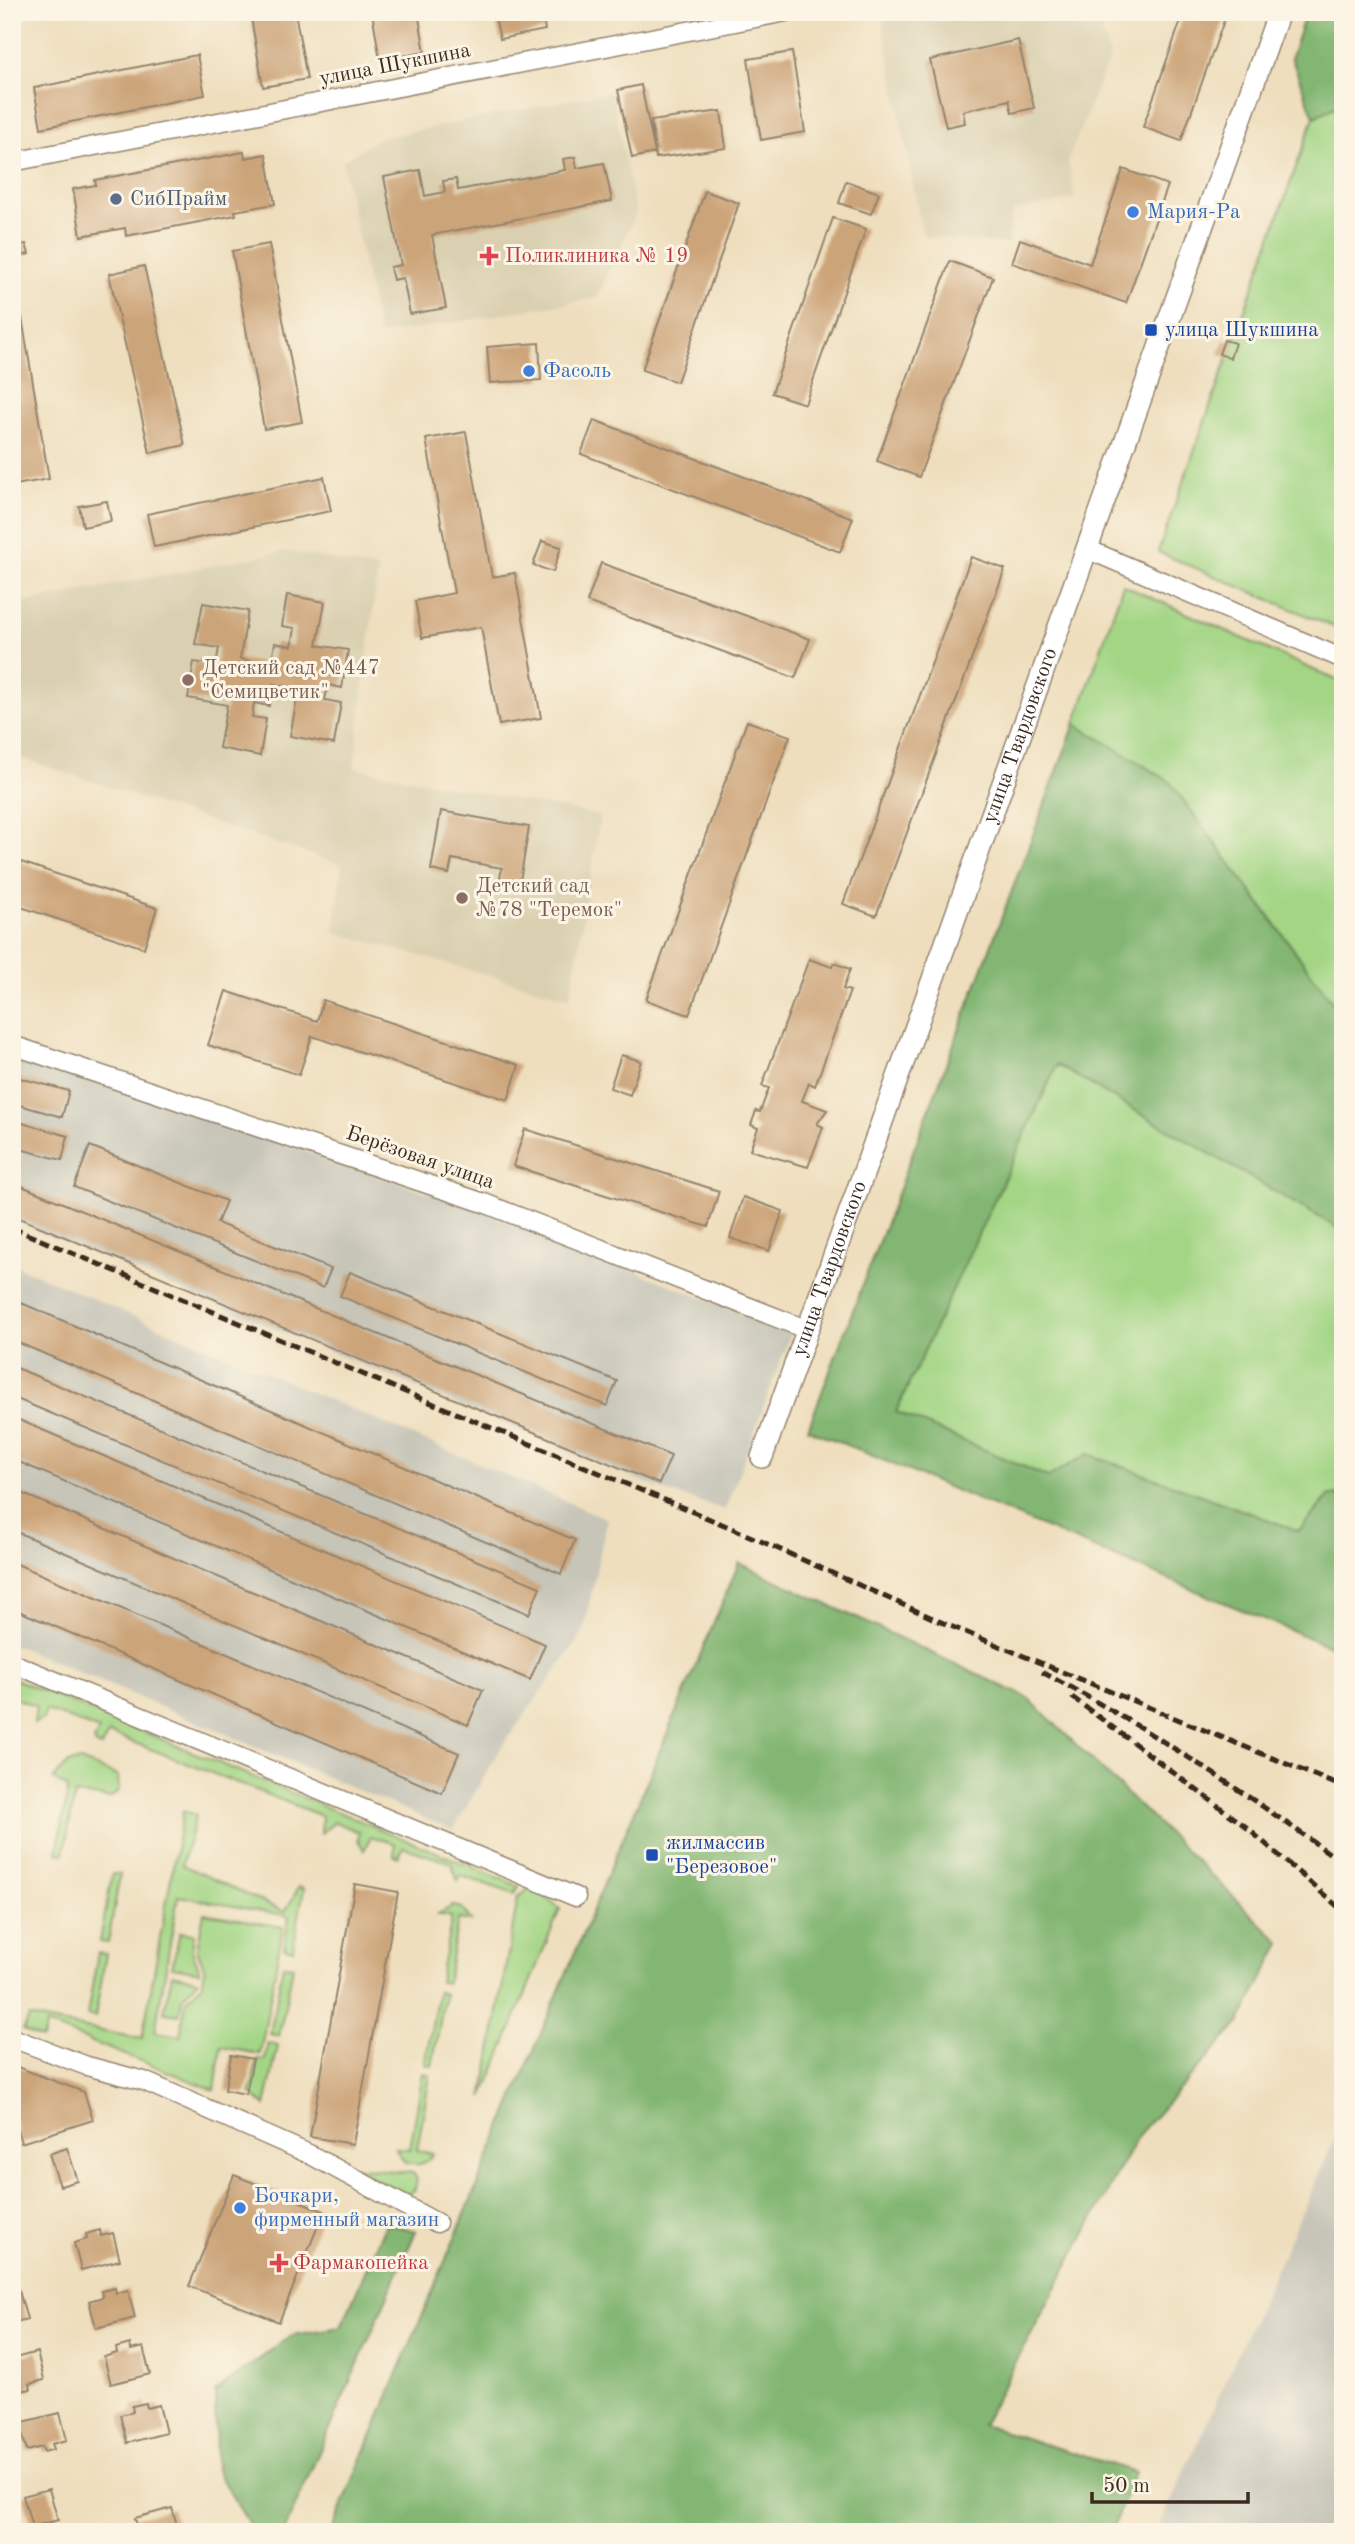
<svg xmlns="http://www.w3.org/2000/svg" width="1355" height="2544" font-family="'Old Standard TT',serif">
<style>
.built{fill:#dad0b1}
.industrial{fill:#c6c5b8}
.green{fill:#a3d585;stroke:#6f8052;stroke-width:2}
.forest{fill:#82b672;stroke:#5e7048;stroke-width:2}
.building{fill:#cca479}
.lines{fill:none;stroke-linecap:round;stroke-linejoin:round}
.minor-casing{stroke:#94846e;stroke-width:21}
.tertiary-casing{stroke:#94846e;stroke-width:24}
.minor{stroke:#fff;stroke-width:18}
.tertiary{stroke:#fff;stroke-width:21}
.rail{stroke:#3b2a1e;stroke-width:5;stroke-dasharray:10 5;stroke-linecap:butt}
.service-dot{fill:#5c6f8a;stroke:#fcf5e5;stroke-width:2.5}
.shop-dot{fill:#3f7fe0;stroke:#fcf5e5;stroke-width:2.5}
.health-dot{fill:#e0444e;stroke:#fcf5e5;stroke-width:2.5}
.transit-dot{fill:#1a4fb4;stroke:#fcf5e5;stroke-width:2.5}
.education-dot{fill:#8d6e63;stroke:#fcf5e5;stroke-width:2.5}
.labels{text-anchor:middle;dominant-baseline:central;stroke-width:6;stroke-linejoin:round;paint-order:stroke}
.street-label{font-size:21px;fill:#3b2a1e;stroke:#fcf5e5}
.service-label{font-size:21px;fill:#4e5e75;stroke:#fcf5e5;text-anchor:start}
.shop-label{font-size:21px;fill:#366cbe;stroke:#fcf5e5;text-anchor:start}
.health-label{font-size:21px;fill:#be3a42;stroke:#fcf5e5;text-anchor:start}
.transit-label{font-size:21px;fill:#164399;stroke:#fcf5e5;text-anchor:start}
.education-label{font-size:21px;fill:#785e54;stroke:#fcf5e5;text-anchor:start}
</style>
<rect width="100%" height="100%" fill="#fcf5e5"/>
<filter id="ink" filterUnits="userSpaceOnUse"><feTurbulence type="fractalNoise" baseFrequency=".0143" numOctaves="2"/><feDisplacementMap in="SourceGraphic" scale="14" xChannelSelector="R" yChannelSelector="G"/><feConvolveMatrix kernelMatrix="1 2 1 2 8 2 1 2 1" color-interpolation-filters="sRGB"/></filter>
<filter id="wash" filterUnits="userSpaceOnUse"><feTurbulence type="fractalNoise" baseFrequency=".00686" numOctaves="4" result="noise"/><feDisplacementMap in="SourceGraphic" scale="28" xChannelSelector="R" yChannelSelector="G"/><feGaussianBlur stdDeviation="1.57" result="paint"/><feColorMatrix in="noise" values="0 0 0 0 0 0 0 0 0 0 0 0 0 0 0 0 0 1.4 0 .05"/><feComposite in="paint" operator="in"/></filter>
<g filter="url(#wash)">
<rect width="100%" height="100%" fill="#eedebd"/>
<!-- built -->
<path class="built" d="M881 12H1090L1092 29 1101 28 1110 56 1068 160 1075 199 1012 211 1008 244 923 236Z
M611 92 636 213 596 298 379 335 342 161 380 138Z
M286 551 378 569 354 768 600 816 570 998 334 932 342 865 12 755V605Z"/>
<!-- industrial -->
<path class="industrial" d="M12 1053 481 1210 791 1333 725 1510 666 1491 12 1219Z
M12 1264 607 1519 583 1633 501 1748 453 1830 12 1644Z
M1343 2121V2532H1157Z"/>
<!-- green -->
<path class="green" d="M1343 103V631L1158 552 1314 117Z
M1123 585 1343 683V1016L1169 781 1075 724Z
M1057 1065 1343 1231V1496L1329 1495 1299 1531 1088 1454 1048 1477 895 1412Z
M12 1678 519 1886 515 1894 461 1876 458 1881 451 1863 403 1847 398 1857 394 1856 395 1844 371 1836 364 1850 358 1840 359 1832 335 1822 321 1833 322 1816 109 1733 101 1747 96 1745 94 1741 99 1730 46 1710 43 1719 34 1723 36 1706 12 1697Z
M80 1761 118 1776 119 1791 110 1798 75 1794 64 1854 57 1853 68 1788 53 1779 68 1763Z
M183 1811 196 1815 182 1865 285 1912 299 1887 304 1888 293 1950 284 1948 289 1916 178 1896 155 2032 180 2036 186 2001 202 1984 205 1971 197 1949 204 1913 283 1927 260 2054 221 2047 215 2090 46 2024 42 2039 23 2030 29 2017 142 2039Z
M112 1874H120L108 1943 100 1942Z
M533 1886 560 1909 483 2098 518 1897Z
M453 1906 462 1908 471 1921 458 1919 447 1983 439 1982 452 1917 438 1914Z
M180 1932 194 1934 192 1950 200 1972 172 1967Z
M98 1953 106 1954 95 2017 87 2015Z
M283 1965 293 1967 279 2036 270 2034Z
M172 1974 198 1980 182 1998 179 2015 164 2013Z
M438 1992 445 1994 432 2066 425 2064Z
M268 2043 278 2046 265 2106 251 2093 257 2059 265 2060Z
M423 2073 430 2075 417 2150 433 2154C424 2165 419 2166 405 2163L395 2148 410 2149Z
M350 2167 413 2173 417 2179 415 2189 408 2195Z"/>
<!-- forest -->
<path class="forest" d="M1306 12H1343V103L1314 117 1291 57Z
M1075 724 1169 781 1343 1016V1231L1057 1065 896 1412 1048 1477 1088 1454 1299 1531 1330 1495 1343 1496V1652L808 1429Z
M739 1563 1028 1698 1281 1943 1240 2022 1138 2135 982 2425 1135 2472 1111 2532H331Z
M386 2223 416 2231 284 2532H254L216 2470 215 2392 292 2335 341 2327Z"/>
<g id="blocks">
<!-- building -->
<path class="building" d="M250 12H295L307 79 263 87Z
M372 12H418L425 52 380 60Z
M494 12H542L545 30 500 39Z
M1184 12H1227L1181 141 1143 127Z
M1018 40 1034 108 1012 113 1009 100 963 111 965 123 946 127 930 60Z
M792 52 805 132 761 140 748 59Z
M197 55 205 95 41 128 34 88Z
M641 85 655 153 632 158 618 90Z
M721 111 726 148 656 158 651 121Z
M244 152 245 158 266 154 275 204 235 211 236 215 126 236 125 228 81 236 73 189 96 185 95 180Z
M575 157 577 168 604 163 612 201 432 235 446 308 410 314 403 278 393 280 390 267 401 265 384 177 420 170 425 196 445 192 443 181 456 179 458 190 565 170 563 159Z
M1123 169 1168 185 1126 303 1012 263 1020 239 1090 264Z
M846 181 879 193 871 214 839 203Z
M705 191 739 203 677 382 642 370Z
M833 218 866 229 805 404 772 393Z
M26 244 29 254 14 258 12 247Z
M269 244 302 422 264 429 232 251Z
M950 261 993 277 919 477 877 461Z
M144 266 185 445 150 453 109 274Z
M18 294 49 479 15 485 12 295Z
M1224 340 1235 343 1230 358 1219 354Z
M539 343 541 380 490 383 487 347Z
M594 420 853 518 840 552 581 454Z
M466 432 492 577 515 573 541 718 499 725 481 627 422 638 415 601 454 593 426 439Z
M324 477 331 511 154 547 147 514Z
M107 501 111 521 83 527 79 506Z
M542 541 561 547 553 572 533 565Z
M971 557 1005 569 876 916 843 904Z
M601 563 810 639 795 678 587 602Z
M287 595 325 602 317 645 348 650 342 688 328 685 325 700 341 703 334 744 290 736 299 688 273 684 269 706 254 703 252 717 266 719 260 756 219 748 227 705 188 698 194 662 216 665 219 648 195 644 203 603 248 611 240 659 271 665 275 643 292 646 295 628 282 626Z
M747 721 790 736 689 1015 646 1000Z
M441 811 529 827 519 887 499 883 502 868 452 859 449 874 431 870Z
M12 859 157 908 144 948 12 904Z
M809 959 832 967 834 963 850 969 843 989 850 991 815 1086 809 1083 802 1101 827 1110 817 1124 823 1127 808 1167 750 1150 758 1128 751 1125 756 1111 760 1112 769 1088 762 1086Z
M226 991 317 1021 323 1000 519 1065 508 1100 312 1036 299 1075 208 1045Z
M621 1055 641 1061 630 1095 610 1088Z
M12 1076 69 1091 62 1117 12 1103Z
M12 1120 68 1136 62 1160 12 1147Z
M525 1129 719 1191 708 1227 513 1166Z
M90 1146 226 1201 217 1223 331 1269 323 1288 74 1187Z
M12 1182 671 1456 659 1484 12 1215Z
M743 1197 783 1211 769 1251 730 1238Z
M350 1272 617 1381 607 1406 340 1296Z
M12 1299 575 1540 561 1574 12 1340Z
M12 1366 540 1587 529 1614 12 1397Z
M12 1417 545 1644 530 1680 12 1459Z
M12 1489 483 1690 468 1725 12 1530Z
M12 1562 459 1753 442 1793 12 1608Z
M355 1884 398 1892 353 2144 310 2137Z
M231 2055 253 2059 246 2094 225 2090Z
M12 2065 84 2092 93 2120 21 2143 12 2110Z
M67 2148 78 2181 60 2186 49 2154Z
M234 2175 324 2211 279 2322 189 2286Z
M100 2230 101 2236 113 2233 120 2260 81 2270 74 2243 87 2239 86 2234Z
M115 2288 116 2293 128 2290 135 2318 96 2328 89 2301 103 2297 101 2291Z
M19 2291 27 2319 12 2323V2293Z
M130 2344 131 2350 143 2347 150 2374 111 2384 104 2357 117 2353 116 2348Z
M37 2352 44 2380 29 2384 31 2389 21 2391 19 2386 12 2388V2359Z
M146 2403 147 2408 159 2405 166 2433 127 2443 120 2415 133 2412 132 2406Z
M60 2413 67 2440 52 2444 54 2449 44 2452 42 2447 27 2451 19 2423Z
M49 2489 58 2520 32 2527 23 2496Z
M172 2508 179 2532H139L135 2518Z"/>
</g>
</g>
<g filter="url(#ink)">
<use href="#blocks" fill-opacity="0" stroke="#94846e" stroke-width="2"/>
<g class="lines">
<defs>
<path id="minor" d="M12 162 786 12
M1087 549 1343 659
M12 1045 484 1203 808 1330
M12 1663 576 1897
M12 2038 87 2066 144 2081 309 2154 437 2223"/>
<g id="tertiary">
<path id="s1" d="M762 1457 1279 12"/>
</g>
</defs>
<!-- minor casing -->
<use href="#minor" class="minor-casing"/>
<!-- tertiary casing -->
<use href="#tertiary" class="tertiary-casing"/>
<!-- minor -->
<use href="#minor" class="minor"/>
<!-- tertiary -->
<use href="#tertiary" class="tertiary"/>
<!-- rail -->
<path class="rail" d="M12 1228 734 1529 948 1625 1343 1787
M1042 1672C1148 1728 1246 1793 1343 1863
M1072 1697 1245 1826 1343 1911"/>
</g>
</g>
<!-- markers -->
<circle class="service-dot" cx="116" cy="199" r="7"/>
<g class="shop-dot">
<circle cx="1133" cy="212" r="7"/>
<circle cx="529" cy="371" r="7"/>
<circle cx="240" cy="2208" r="7"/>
</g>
<g class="health-dot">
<path d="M485.5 245.5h7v7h7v7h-7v7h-7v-7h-7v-7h7z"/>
<path d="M275.5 2252.5h7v7h7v7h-7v7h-7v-7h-7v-7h7z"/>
</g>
<g class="transit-dot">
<rect x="1144" y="323" width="14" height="14" rx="3.5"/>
<rect x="645" y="1848" width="14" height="14" rx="3.5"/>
</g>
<g class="education-dot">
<circle cx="188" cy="680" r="7"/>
<circle cx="462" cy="898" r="7"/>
</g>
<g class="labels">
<!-- street labels -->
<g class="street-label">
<text transform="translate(395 65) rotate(-11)">улица Шукшина</text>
<text stroke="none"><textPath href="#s1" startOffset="766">улица Твардовского</textPath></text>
<text transform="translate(420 1158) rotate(19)">Берёзовая улица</text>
<text stroke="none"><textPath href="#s1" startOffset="200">улица Твардовского</textPath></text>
</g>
<!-- service labels -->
<g class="service-label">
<text x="130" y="199">СибПрайм</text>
</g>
<!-- shop labels -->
<g class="shop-label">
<text x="1147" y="212">Мария-Ра</text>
<text x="543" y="371">Фасоль</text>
<text x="254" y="2196">Бочкари,<tspan x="254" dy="24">фирменный магазин</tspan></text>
</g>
<!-- health labels -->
<g class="health-label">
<text x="505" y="256">Поликлиника № 19</text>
<text x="293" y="2263">Фармакопейка</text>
</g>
<!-- transit labels -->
<g class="transit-label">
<text x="1165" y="330">улица Шукшина</text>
<text x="666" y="1843">жилмассив<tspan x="666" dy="24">"Березовое"</tspan></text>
</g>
<!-- education labels -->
<g class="education-label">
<text x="202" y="668">Детский сад №447<tspan x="202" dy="24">"Семицветик"</tspan></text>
<text x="476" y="886">Детский сад<tspan x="476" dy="24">№78 "Теремок"</tspan></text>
</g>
</g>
<!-- margin -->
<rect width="1355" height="2544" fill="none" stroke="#fcf5e5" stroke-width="42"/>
<!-- scale -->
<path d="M1092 2492v10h156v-10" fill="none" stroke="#3b2a1e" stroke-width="3.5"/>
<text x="1103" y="2492" font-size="21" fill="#3b2a1e" stroke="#fcf5e5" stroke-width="5" paint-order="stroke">50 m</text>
</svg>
